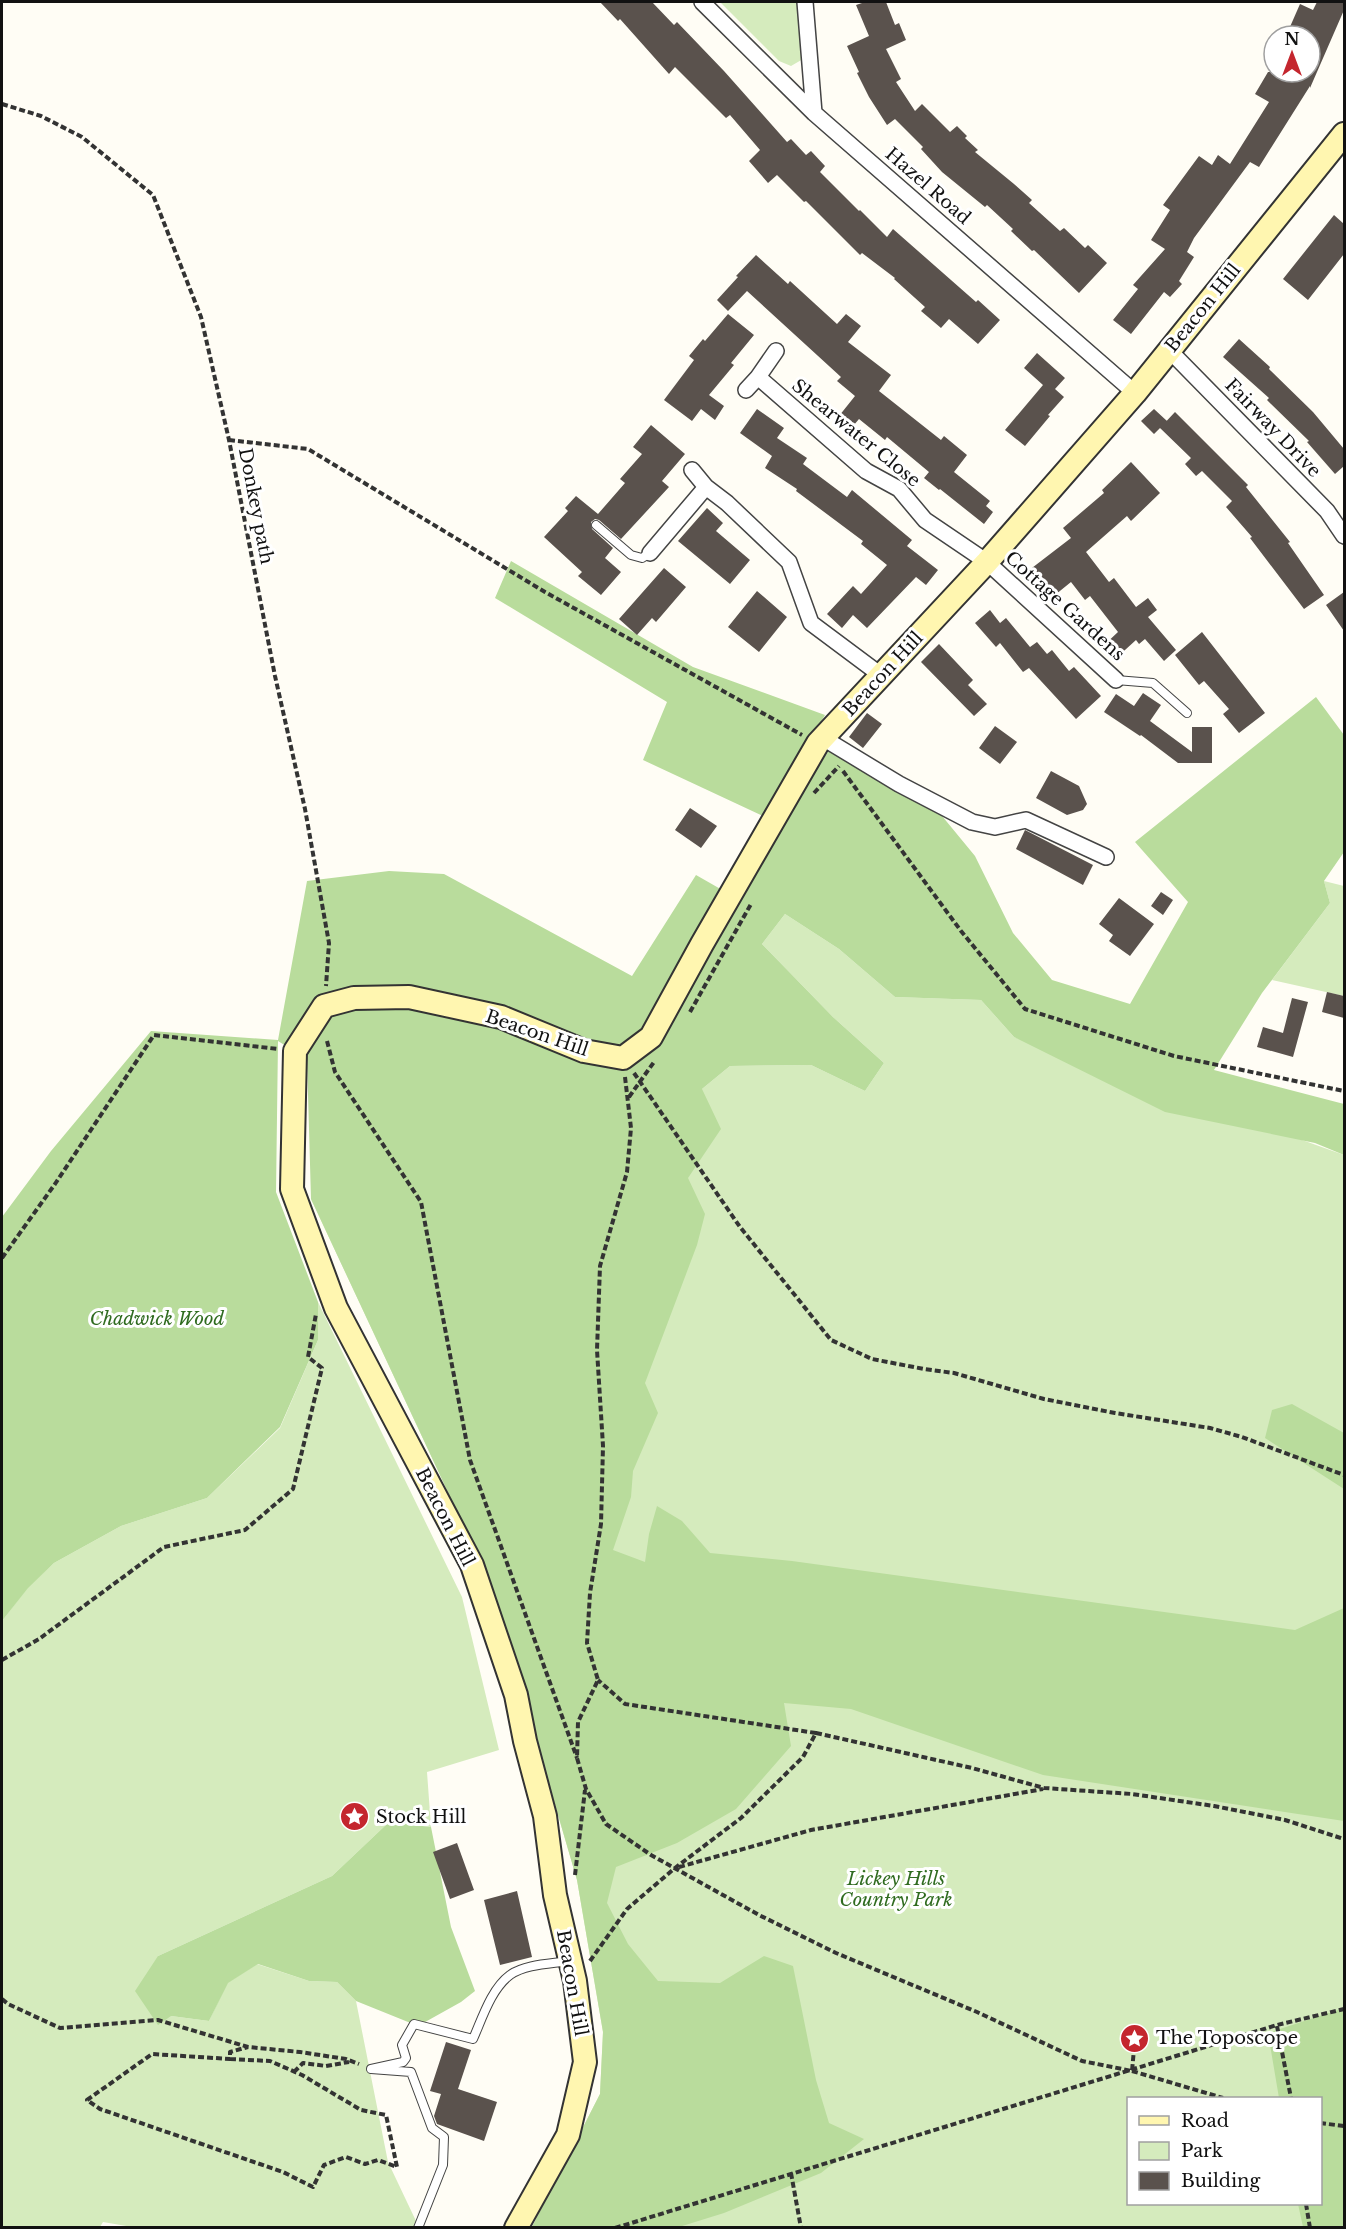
<svg xmlns="http://www.w3.org/2000/svg" width="1346" height="2229" font-family="'Libre Baskerville',serif">
<style>
.green{fill:#d5ebbd;fill-rule:evenodd}
.forest{fill:#b9dc9c}
.building{fill:#5a524d}
.lines{fill:none;stroke-linecap:round;stroke-linejoin:round}
.lane-casing{stroke:#444;stroke-width:10}
.street-casing{stroke:#444;stroke-width:18}
.secondary-casing{stroke:#333;stroke-width:26}
.path{stroke:#333;stroke-width:4;stroke-dasharray:6 3;stroke-linecap:butt}
.lane{stroke:#fff;stroke-width:8}
.street{stroke:#fff;stroke-width:15}
.secondary{stroke:#fff6b0;stroke-width:22}
.labels{text-anchor:middle;dominant-baseline:central;stroke-width:6;stroke-linejoin:round;paint-order:stroke}
.street-label{font-size:18px;fill:#111;stroke:#fff}
.park-label{font-size:18px;font-style:italic;fill:#2f6b1f;stroke:#fff}
.poi-label{font-size:18px;fill:#111;stroke:#fff;text-anchor:start}
</style>
<rect width="100%" height="100%" fill="#fffdf5"/>
<!-- green -->
<path class="green" d="M720 2H797L803 59 791 66 779 61Z
M1324 881 1344 886V996L1272 980 1330 903Z
M785 914 839 949 895 997 981 1000 1014 1037 1344 1155V2227H532L600 2094 603 2032 577 1880 490 1582 311 1199 702 1089 730 1066 811 1065 865 1091 884 1063 833 1017 762 944ZM1128 2098H1320V2204H1128Z
M318 1302 462 1597 499 1750 427 1772 431 1827 389 1822 332 1876 158 1956 171 2016 209 2021 227 1983 257 1964 309 1981 337 1982 356 2001 388 2162 416 2221 413 2227 138 2228 103 2222 100 2227H2V1621L28 1587 54 1563 121 1526 207 1498 280 1428 318 1340Z"/>
<!-- forest -->
<path class="forest" d="M511 561 693 667 825 715 783 784 767 818 643 760 667 702 495 598Z
M1316 697 1344 735V852L1324 881 1330 903 1262 993 1214 1070 1344 1104V1155L1315 1143 1165 1112 1014 1037 981 1000 895 997 839 949 785 914 762 944 833 1017 884 1063 865 1091 811 1065 730 1066 702 1089 721 1129 688 1178 705 1214 697 1245 645 1383 658 1413 633 1471 631 1497 613 1550 645 1562 649 1534 657 1506 682 1521 710 1553 792 1561 1295 1630 1344 1608V1821L1043 1775 851 1709 784 1703 791 1746 736 1809 677 1843 616 1867 607 1903 628 1944 658 1981 720 1983 764 1956 793 1966 816 2080 829 2123 864 2139 821 2173 724 2213 679 2227H532L600 2094 603 2032 577 1880 490 1582 311 1199 307 1059 278 1041 276 1192 318 1302V1340L280 1427 207 1498 121 1526 54 1563 28 1588 2 1621V1217L51 1151 151 1031 278 1040 307 881 389 871 444 874 632 976 696 875 731 895 830 749 919 788 975 856 1013 933 1052 980 1130 1004 1188 902 1135 842Z
M1292 1404 1344 1433V1489L1265 1438 1272 1410Z
M389 1822 431 1827 451 1927 475 1991 461 2002 418 2026 356 2001 337 1982 309 1981 258 1964 228 1983 209 2021 171 2016 158 2025 135 1991 158 1956 332 1876Z
M1344 2008V2227H1303L1298 2204H1320V2098H1279L1268 2033Z"/>
<!-- building -->
<path class="building" d="M600 2H652L674 25 677 22 724 71 787 142 791 139 806 155 811 151 825 166 820 172 859 211 860 210 887 237 893 229 976 302 978 300 1000 320 978 344 949 319 941 328 921 311 925 307 894 279 895 278 862 253 860 255 806 201 804 202 777 175 768 183 749 161 760 150 730 115 726 118 675 67 669 74 620 19 618 21Z
M865 2H886L895 25 899 23 906 40 886 49 901 79 896 82 915 111 922 104 950 132 957 126 967 136 965 138 978 150 975 152 1014 184 1032 200 1029 203 1060 231 1064 228 1085 248 1088 245 1107 263 1079 293 1034 250 1032 251 1011 231 1013 229 987 205 985 207 942 172 921 149 923 147 895 119 887 125 869 97 857 73 859 72 847 46 869 36 856 5Z
M1317 2H1344V10L1310 88V86L1259 167 1250 162 1194 238 1187 252 1194 257 1179 281 1182 284 1170 297 1164 292 1131 334 1113 320 1138 289 1133 285 1165 249 1151 240 1170 210 1163 205 1199 156 1212 165 1218 155 1230 164 1269 102 1255 94 1268 72H1310V36H1286L1300 4 1313 10Z
M1334 215 1344 224V254L1308 300 1283 279Z
M756 255 788 284 790 281 837 324 846 314 861 326 848 342 891 375 879 391 941 440 944 436 967 455 954 472 990 501 986 506 993 512 984 524 940 489 939 490 924 478 929 472 887 437 885 440 859 419 848 432 835 421 855 396 837 381 841 377 747 291 728 311 717 300 738 277 736 276Z
M728 314 754 335 731 363 734 365 709 395 724 406 715 420 701 409 692 421 664 400 694 360 689 356 703 339 705 341Z
M1239 339 1270 367 1269 369 1313 412 1344 449V466L1335 474 1307 442 1309 441 1267 400 1269 398 1223 357Z
M1037 353 1065 378 1055 389 1064 397 1048 415 1050 416 1025 446 1005 430 1043 385 1024 368Z
M757 409 784 428 777 438 807 458 803 464 847 497 852 490 912 540 907 546 938 570 926 585 916 577 867 628 853 615 842 628 827 614 853 586 861 594 887 565 861 544 863 541 796 491 797 489 765 468 772 456 740 433Z
M1154 409 1167 421 1154 434 1141 421Z
M1175 412 1248 485 1246 487 1290 542 1288 543 1324 595 1304 609 1250 538 1252 537 1226 507 1232 501 1202 471 1196 476 1185 464 1191 458 1160 428Z
M651 425 685 454 662 481 669 487 621 539 599 520 595 519 591 522 592 529 613 548 605 558 621 572 601 595 578 576 582 572 544 537 568 511 565 508 576 496 598 514 625 483 620 479 642 454 633 447Z
M1131 462 1160 493 1131 521 1127 516 1086 552 1109 582 1114 578 1136 607 1148 598 1157 610 1148 617 1176 650 1164 661 1145 639 1139 644 1136 640 1114 660 1102 647 1118 632 1090 596 1085 600 1071 582 1050 599 1028 571 1071 538 1063 528 1104 493 1102 490Z
M707 508 723 523 716 531 750 560 730 584 678 541Z
M664 568 686 587 656 622 652 618 637 635 619 619Z
M757 591 787 617 759 652 728 627Z
M1344 592V631L1326 605Z
M990 610 1000 623 1006 618 1030 647 1037 642 1047 654 1052 650 1069 671 1074 667 1101 696 1076 719 1029 668 1023 672 1000 643 996 647 975 623Z
M1202 632 1265 713 1239 733 1223 714 1229 709 1204 681 1199 685 1175 655Z
M939 644 973 680 968 685 987 704 974 716 921 662Z
M1143 693 1161 705 1150 721 1192 752V727H1212V763H1178L1141 735 1140 736 1104 712 1116 694 1134 706Z
M867 713 882 724 863 748 849 737Z
M995 726 1017 742 1000 764 979 748Z
M1051 771 1079 786 1087 804 1083 810 1067 815 1036 798Z
M690 808 717 826 701 848 675 830Z
M1025 830 1093 865 1083 885 1016 849Z
M1161 892 1173 900 1163 915 1151 906Z
M1119 898 1154 924 1130 956 1109 941 1113 935 1099 924Z
M1327 992 1344 996V1018L1322 1012Z
M1292 998 1308 1002 1293 1057 1257 1047 1263 1027 1283 1033Z
M457 1843 474 1890 450 1899 433 1852Z
M517 1891 532 1957 500 1965 484 1900Z
M446 2042 471 2050 458 2089 497 2102 484 2141 437 2124 434 2116 441 2094 430 2091Z"/>
<g class="lines">
<defs>
<path id="lane" d="M596 525 631 555 642 558 650 553
M1116 680 1153 683 1187 713
M418 2228 443 2165 444 2137 432 2128 411 2072 371 2069 403 2062 406 2058 402 2045 414 2024 473 2039C482 2019 491 1989 510 1975 526 1964 551 1964 569 1961"/>
<path id="street" d="M702 2 814 113 1135 393
M805 2 814 113
M1169 350 1327 511 1344 536
M758 377 866 471 899 489 925 520 987 562 1116 680
M746 390 758 377 776 351
M692 470 706 487 727 503 789 562 811 623 882 676
M650 553 706 487
M823 738 899 784 972 822 995 827 1026 820 1106 857"/>
<path id="secondary" d="M516 2228 568 2135 585 2062 575 1981 555 1895 545 1816 525 1741 516 1695 472 1565 336 1308 292 1189 295 1051 324 1006 354 998 409 997 501 1017 584 1051 623 1058 651 1037 702 944 818 743 987 562 1135 393 1344 134"/>
</defs>
<!-- lane casing -->
<use href="#lane" class="lane-casing"/>
<!-- street casing -->
<use href="#street" class="street-casing"/>
<!-- secondary casing -->
<use href="#secondary" class="secondary-casing"/>
<!-- path -->
<path class="path" d="M2 104 41 116 82 137 153 195 201 317 229 440 275 676 305 809 329 943 326 986
M229 440 308 449 545 592 802 735
M843 771 961 931 1025 1009 1174 1056 1344 1091
M814 793 839 766
M690 1012 751 904
M327 1041 335 1072 421 1202 470 1460 577 1758
M634 1073 740 1227 831 1340 872 1359 924 1369 954 1373 1044 1399 1115 1413 1210 1428 1242 1437 1344 1475
M625 1077 631 1128 627 1172 600 1266 597 1350 603 1446 601 1524 590 1593 587 1643 598 1680 578 1722 577 1758 586 1789 606 1824 651 1855 759 1915 836 1953 977 2012 1082 2061 1132 2071 1135 2038
M629 1097 654 1062
M2 1258 55 1184 154 1035 278 1049
M2 1660 39 1639 164 1547 245 1530 293 1489 322 1368 308 1357 316 1314
M816 1733 972 1768 1044 1788 1132 1794 1214 1806 1285 1820 1344 1839
M679 1867 811 1830 1043 1789
M575 1875 585 1790
M590 1961 627 1909 675 1868 741 1818 803 1757 816 1733 625 1704 598 1680
M2 1999 8 2004 60 2028 158 2020 248 2047 300 2052 346 2059 359 2064
M1277 2026 1291 2098
M230 2059 270 2061 302 2075 361 2110 386 2115 397 2167 378 2160 365 2164 346 2157 324 2165 313 2187 283 2172 100 2109 87 2100 152 2054 230 2059V2052L248 2047
M1132 2071 1223 2098
M294 2072 303 2063 326 2066 349 2062
M1320 2123 1344 2126
M791 2173 801 2228
M1306 2204 1310 2228
M615 2228 1277 2025 1344 2009"/>
<!-- lane -->
<use href="#lane" class="lane"/>
<!-- street -->
<use href="#street" class="street"/>
<!-- secondary -->
<use href="#secondary" class="secondary"/>
</g>
<!-- icons -->
<defs>
<symbol id="sight-disc" viewBox="-11 -11 22 22"><circle r="9.5" fill="#c4262e" stroke="#fff"/><path d="M0-6L1.8-2.2L6-1.7L2.9 1.2L3.7 5.4L0 3.3L-3.7 5.4L-2.9 1.2L-6-1.7L-1.8-2.2Z" fill="#fff"/></symbol>
</defs>
<g fill-rule="evenodd">
<use href="#sight-disc" x="338" y="1800" width="33" height="33"/>
<use href="#sight-disc" x="1118" y="2022" width="33" height="33"/>
</g>
<g class="labels">
<!-- street labels -->
<g class="street-label">
<text transform="translate(928 186) rotate(41)">Hazel Road</text>
<text transform="translate(1203 308) rotate(-51)">Beacon Hill</text>
<text transform="translate(1273 428) rotate(46)">Fairway Drive</text>
<text transform="translate(856 433) rotate(39)">Shearwater Close</text>
<text transform="translate(256 506) rotate(79)">Donkey path</text>
<text transform="translate(1065 606) rotate(42)">Cottage Gardens</text>
<text transform="translate(883 674) rotate(-47)">Beacon Hill</text>
<text transform="translate(537 1033) rotate(19)">Beacon Hill</text>
<text transform="translate(445 1517) rotate(63)">Beacon Hill</text>
<text transform="translate(572 1983) rotate(80)">Beacon Hill</text>
</g>
<!-- park labels -->
<g class="park-label">
<text x="157" y="1319">Chadwick Wood</text>
<text x="896" y="1879">Lickey Hills<tspan x="896" dy="21">Country Park</tspan></text>
</g>
<!-- poi labels -->
<g class="poi-label">
<text x="376" y="1817">Stock Hill</text>
<text x="1156" y="2038">The Toposcope</text>
</g>
</g>
<!-- border -->
<rect width="1346" height="2229" fill="none" stroke="#111111" stroke-width="6"/>
<!-- legend -->
<rect x="1127" y="2097" width="195" height="108" fill="#ffffff" stroke="#a0a0a0" stroke-width="1.5"/>
<rect x="1139" y="2116" width="30" height="9" fill="#fff6b0" stroke="#a0a0a0" stroke-width="1.5"/>
<text x="1181" y="2127" font-size="18" fill="#111111">Road</text>
<rect x="1139" y="2142" width="30" height="18" fill="#d5ebbd" stroke="#a0a0a0" stroke-width="1.5"/>
<text x="1181" y="2157" font-size="18" fill="#111111">Park</text>
<rect x="1139" y="2172" width="30" height="18" fill="#5a524d" stroke="#a0a0a0" stroke-width="1.5"/>
<text x="1181" y="2187" font-size="18" fill="#111111">Building</text>
<!-- north arrow -->
<g transform="translate(1292 54)"><circle r="28" fill="#ffffff" stroke="#a0a0a0" stroke-width="1.5"/>
<path d="M0-4.5L10 22L0 15L-10 22Z" fill="#c4262e"/>
<text y="-9" font-size="16" font-weight="bold" text-anchor="middle" fill="#111111">N</text>
</g>
</svg>
